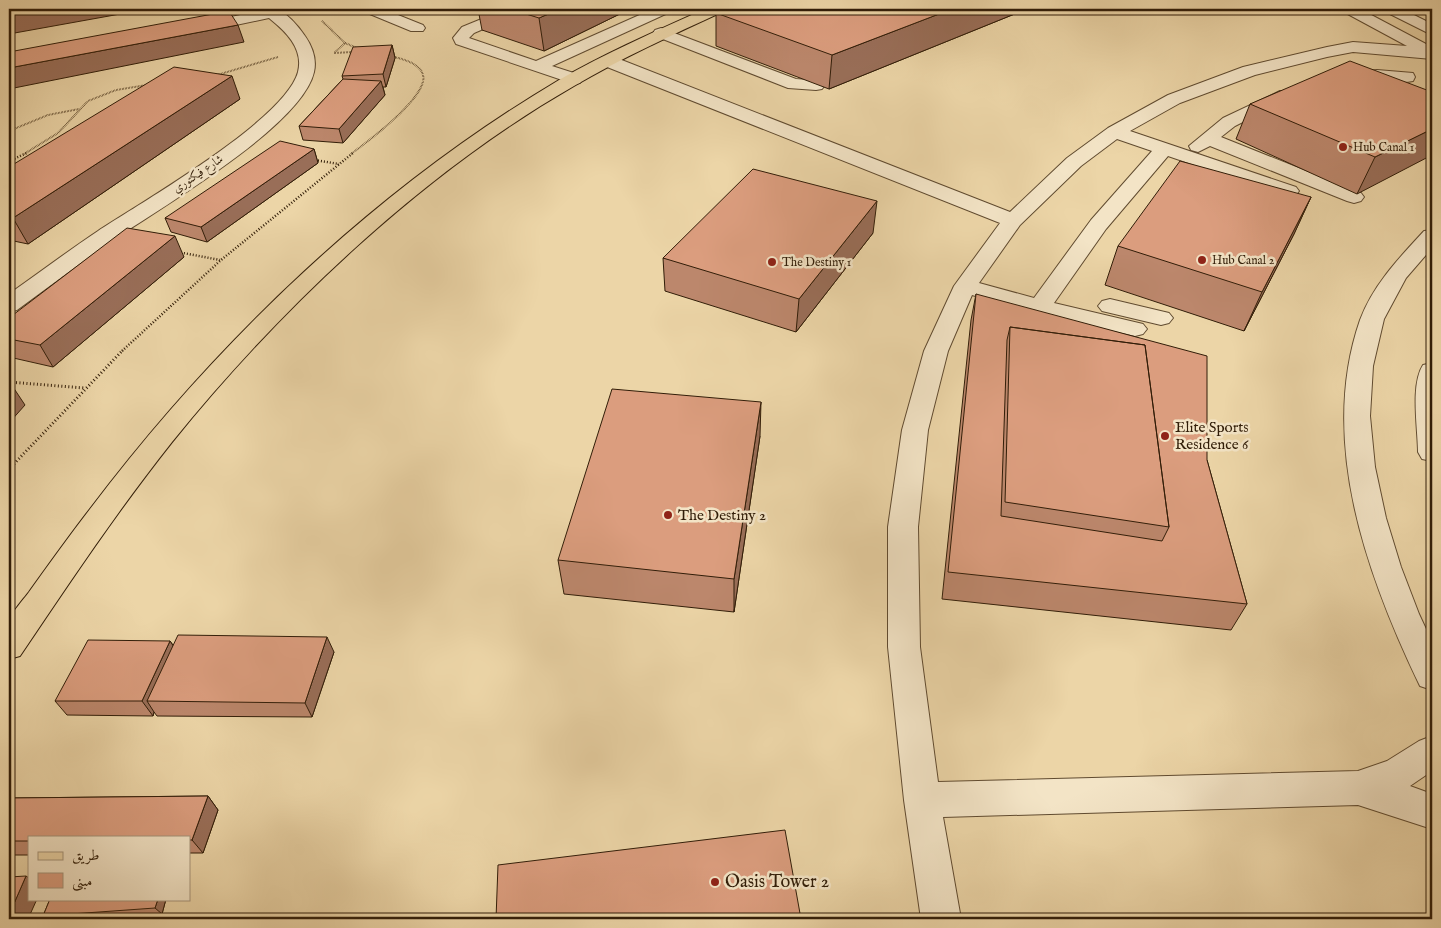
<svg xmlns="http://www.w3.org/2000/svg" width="1441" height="928" font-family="'IM FELL English',Amiri,serif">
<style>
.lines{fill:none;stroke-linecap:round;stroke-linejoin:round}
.minor-casing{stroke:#604b30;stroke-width:2}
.major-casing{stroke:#311d08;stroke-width:2}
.path-far2{stroke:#311d08;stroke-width:2;stroke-dasharray:0.5 1;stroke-linecap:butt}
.path-far1{stroke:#311d08;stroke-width:2.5;stroke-dasharray:1 2;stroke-linecap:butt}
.path{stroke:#311d08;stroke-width:3;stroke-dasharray:1 2.5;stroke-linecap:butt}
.minor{fill:#f3e4c6;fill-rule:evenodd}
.major{fill:#ecd5a7;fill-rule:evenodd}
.wall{fill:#bc876c;stroke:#311d08}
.shaded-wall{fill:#996e58;stroke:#311d08}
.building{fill:#db9d7e;stroke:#311d08;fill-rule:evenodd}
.poi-dot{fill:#8f2418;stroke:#f3e4c6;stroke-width:2}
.labels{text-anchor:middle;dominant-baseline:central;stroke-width:5;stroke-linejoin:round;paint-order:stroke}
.far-poi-label{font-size:12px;fill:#311d08;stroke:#f3e4c6;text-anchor:start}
.far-street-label{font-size:12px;fill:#311d08;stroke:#f3e4c6}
.poi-label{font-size:15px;fill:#311d08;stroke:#f3e4c6;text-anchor:start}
.near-poi-label{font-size:18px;fill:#311d08;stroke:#f3e4c6;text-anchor:start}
</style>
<rect width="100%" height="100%" fill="#ecd5a7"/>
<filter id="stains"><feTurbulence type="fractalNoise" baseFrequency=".004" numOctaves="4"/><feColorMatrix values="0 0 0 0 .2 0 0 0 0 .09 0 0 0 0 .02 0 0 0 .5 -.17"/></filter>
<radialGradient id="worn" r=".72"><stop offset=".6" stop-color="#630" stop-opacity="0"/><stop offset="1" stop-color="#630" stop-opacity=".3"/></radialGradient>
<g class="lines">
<defs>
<path id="minor" d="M259 9C264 9 269 8 274 9 285 10 299 27 305 36 312 46 317 59 314 72 302 126 160 208 113 240 80 263 49 287 17 310L9 312V294C39 273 68 251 98 231 142 202 285 120 298 72 304 48 285 31 269 18L198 33 192 31 190 28 192 25 260 11Z
M362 9H383L423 25 425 28 423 31H411L365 12Z
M506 9H526L523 12 474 33 469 38 536 61 653 9H673L670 12 552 66 580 75 582 79 580 83 574 84 456 44 453 38 462 27Z
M1342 9H1360L1426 44 1427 49H1432V59L1353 52 1327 57 1255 75 1180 103 1130 131 1296 187 1299 191 1296 195 1289 197 1282 195 1168 156 1106 229 1054 303 1143 324 1147 329 1143 334 1135 336 1032 312 972 295 948 351 928 430 918 527 920 647 938 782 1358 771 1387 761 1419 741 1432 736V771L1410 786 1432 794V829L1358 805 943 817 961 919H921L904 800 888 647V527L902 430 924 351 954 286 1000 223 602 65 600 61 602 57H614L1010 212 1067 158 1108 128 1168 95 1243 67 1327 47 1353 42 1407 46 1344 12ZM1117 139 1152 151 1091 220 1034 298 979 283 1020 225 1081 166Z
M1383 9H1402L1432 24V35L1386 12Z
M661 28 796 79 822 81 825 85 822 89 816 90 788 88 655 36 653 33 655 30Z
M1377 70 1413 73 1415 77 1413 81C1401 84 1389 80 1377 80 1366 80 1356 83 1345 81L1343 77 1345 73Z
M1280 91 1286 92 1289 96 1286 100 1235 126 1221 137 1361 193 1364 197 1361 201 1354 203 1347 201 1210 146 1198 152 1191 150 1189 146 1223 118Z
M1432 230V248L1406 278 1384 319 1373 366 1370 416 1375 467 1386 518 1401 567 1419 614 1432 642V690L1420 686C1367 576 1318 441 1360 320 1373 285 1399 258 1424 231Z
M1110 299 1169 313 1173 318 1169 323 1161 325 1102 311 1098 306 1102 301Z
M1432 363V461L1422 459 1418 452C1418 429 1410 385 1423 365Z"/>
<path id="major" d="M705 9H725L722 12C672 35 622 58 574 86 424 172 281 307 172 442 118 510 69 583 20 656L9 659C9 650 6 629 9 620 13 611 23 600 29 592 49 564 69 536 90 509 218 340 376 189 559 80 606 53 656 31 705 9Z"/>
</defs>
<!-- minor casing -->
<use href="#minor" class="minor-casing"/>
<!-- major casing -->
<use href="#major" class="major-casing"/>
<!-- path-far2 -->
<path class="path-far2" d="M322 21 345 43
M335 52 345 43 357 48
M334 53 353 52
M217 75 278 57
M9 131 48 115 79 109
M24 154 58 133 88 101 116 90 147 85
M351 154C367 142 429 96 423 75 420 63 402 59 391 56"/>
<!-- path-far1 -->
<path class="path-far1" d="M315 160 339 164
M9 161 27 153
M178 252 220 260
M122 351 221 260 353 153"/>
<!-- path -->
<path class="path" d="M9 382 84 388
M9 469 123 350"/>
<!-- minor -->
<use href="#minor" class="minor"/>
<!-- major -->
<use href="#major" class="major"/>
</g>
<!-- wall -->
<path class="wall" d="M478 9H630L544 51 482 30Z
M729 9H1022V11L829 89 716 46V13Z
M392 45 395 58 386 87H383L385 95 343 143 303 140 299 126 343 79 342 76Z
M1432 92 1357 194 1236 139 1250 104Z
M240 99 28 244 9 240V167Z
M314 149 318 163 207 242 171 232 165 218Z
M1311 197 1294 234 1244 331 1105 285 1118 246Z
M873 233 796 332 665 291 663 258Z
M184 257 53 367 9 357V318Z
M976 294 1207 460 1247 604 1231 630 942 599 971 320Z
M760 436 734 612 564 594 558 560Z
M170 641 173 645 334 652 312 717 157 716 154 712 153 716 67 715 55 701Z
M208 796 218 810 203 853H189V837H29V855H9V798Z
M50 899H166L162 914 95 919H46L43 916Z"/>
<!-- shaded-wall -->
<path class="shaded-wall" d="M44 9H148L9 34V15Z
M560 9H630L544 51 539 18Z
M952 9H1022V11L829 89 832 55Z
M238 25 244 42 9 89V68Z
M392 45 395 58 386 87 383 74Z
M232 76 240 99 28 244 13 218Z
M381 81 385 95 343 143 339 129Z
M1432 129V155L1357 194 1375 157Z
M314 149 318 163 207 242 201 227Z
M1311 197 1294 234 1244 331 1262 292Z
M877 201 873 233 796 332 799 299Z
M175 236 184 257 53 367 40 345Z
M11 384 25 405 9 423V386Z
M761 402 760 436 734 612V579Z
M327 637 334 652 312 717 305 703Z
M170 641 180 656 147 701 154 712 153 716 142 701Z
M208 796 218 810 203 853 192 840Z
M26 876 29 878V899H37L28 919H9V915Z
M158 899H166L162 914 155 908Z"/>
<!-- building -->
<path class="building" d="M9 9H44L9 15Z
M510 9H560L539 18Z
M729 9H952L832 55 716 13Z
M229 11 238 25 9 68V52Z
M392 45 383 74 342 76 353 47Z
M1350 61 1432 92V129L1375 157 1250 104Z
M174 67 232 76 13 218 9 217V167Z
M343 79 381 81 339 129 299 126Z
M280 141 314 149 201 227 165 218Z
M1180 161 1311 197 1262 292 1118 246Z
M753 169 877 201 799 299 663 258Z
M127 228 175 236 40 345 9 339V318Z
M976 294 1207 356V460L1247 604 948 572ZM1010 327 1145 345 1169 527 1162 541 1001 516 1007 340Z
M1010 327 1145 345 1169 527 1005 502Z
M612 389 761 402 734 579 558 560Z
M178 635 327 637 305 703 147 701Z
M88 640 170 641 142 701H55Z
M208 796 192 840H189V837H29V841H9V798Z
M785 830 801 919H496L498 865Z
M26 876 9 915V877Z
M50 899H158L155 908 43 916Z"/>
<!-- markers -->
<g class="poi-dot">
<circle cx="1343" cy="147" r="5"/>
<circle cx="1202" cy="260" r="5"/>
<circle cx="772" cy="262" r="5"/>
<circle cx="1165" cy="436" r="5"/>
<circle cx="668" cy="515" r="5"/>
<circle cx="715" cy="882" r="5"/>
</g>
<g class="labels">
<!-- far-poi labels -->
<g class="far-poi-label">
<text x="1353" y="147">Hub Canal 1</text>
<text x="1212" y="260">Hub Canal 2</text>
<text x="782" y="262">The Destiny 1</text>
</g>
<!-- far-street labels -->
<g class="far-street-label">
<text transform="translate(198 174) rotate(-34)">شارع فيكتوري</text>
</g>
<!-- poi labels -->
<g class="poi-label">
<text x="1175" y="427">Elite Sports<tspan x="1175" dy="17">Residence 6</tspan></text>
<text x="678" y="515">The Destiny 2</text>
</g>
<!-- near-poi labels -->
<g class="near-poi-label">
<text x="725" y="882">Oasis Tower 2</text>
</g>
</g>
<!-- margin -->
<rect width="1441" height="928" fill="none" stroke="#ecd5a7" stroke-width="30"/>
<rect x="10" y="10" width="1421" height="908" fill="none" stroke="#311d08" stroke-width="2.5"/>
<rect x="15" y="15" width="1411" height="898" fill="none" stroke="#311d08"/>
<!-- legend -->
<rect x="28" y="836" width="162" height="65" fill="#f3e4c6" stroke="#a5947a"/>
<rect x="38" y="852" width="25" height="8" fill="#ecd5a7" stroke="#a5947a"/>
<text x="72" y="860" font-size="15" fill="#311d08">طريق</text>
<rect x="38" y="873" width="25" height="15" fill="#db9d7e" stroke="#a5947a"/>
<text x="72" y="886" font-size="15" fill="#311d08">مبنى</text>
<rect width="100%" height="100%" filter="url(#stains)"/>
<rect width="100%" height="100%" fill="url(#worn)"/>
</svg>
